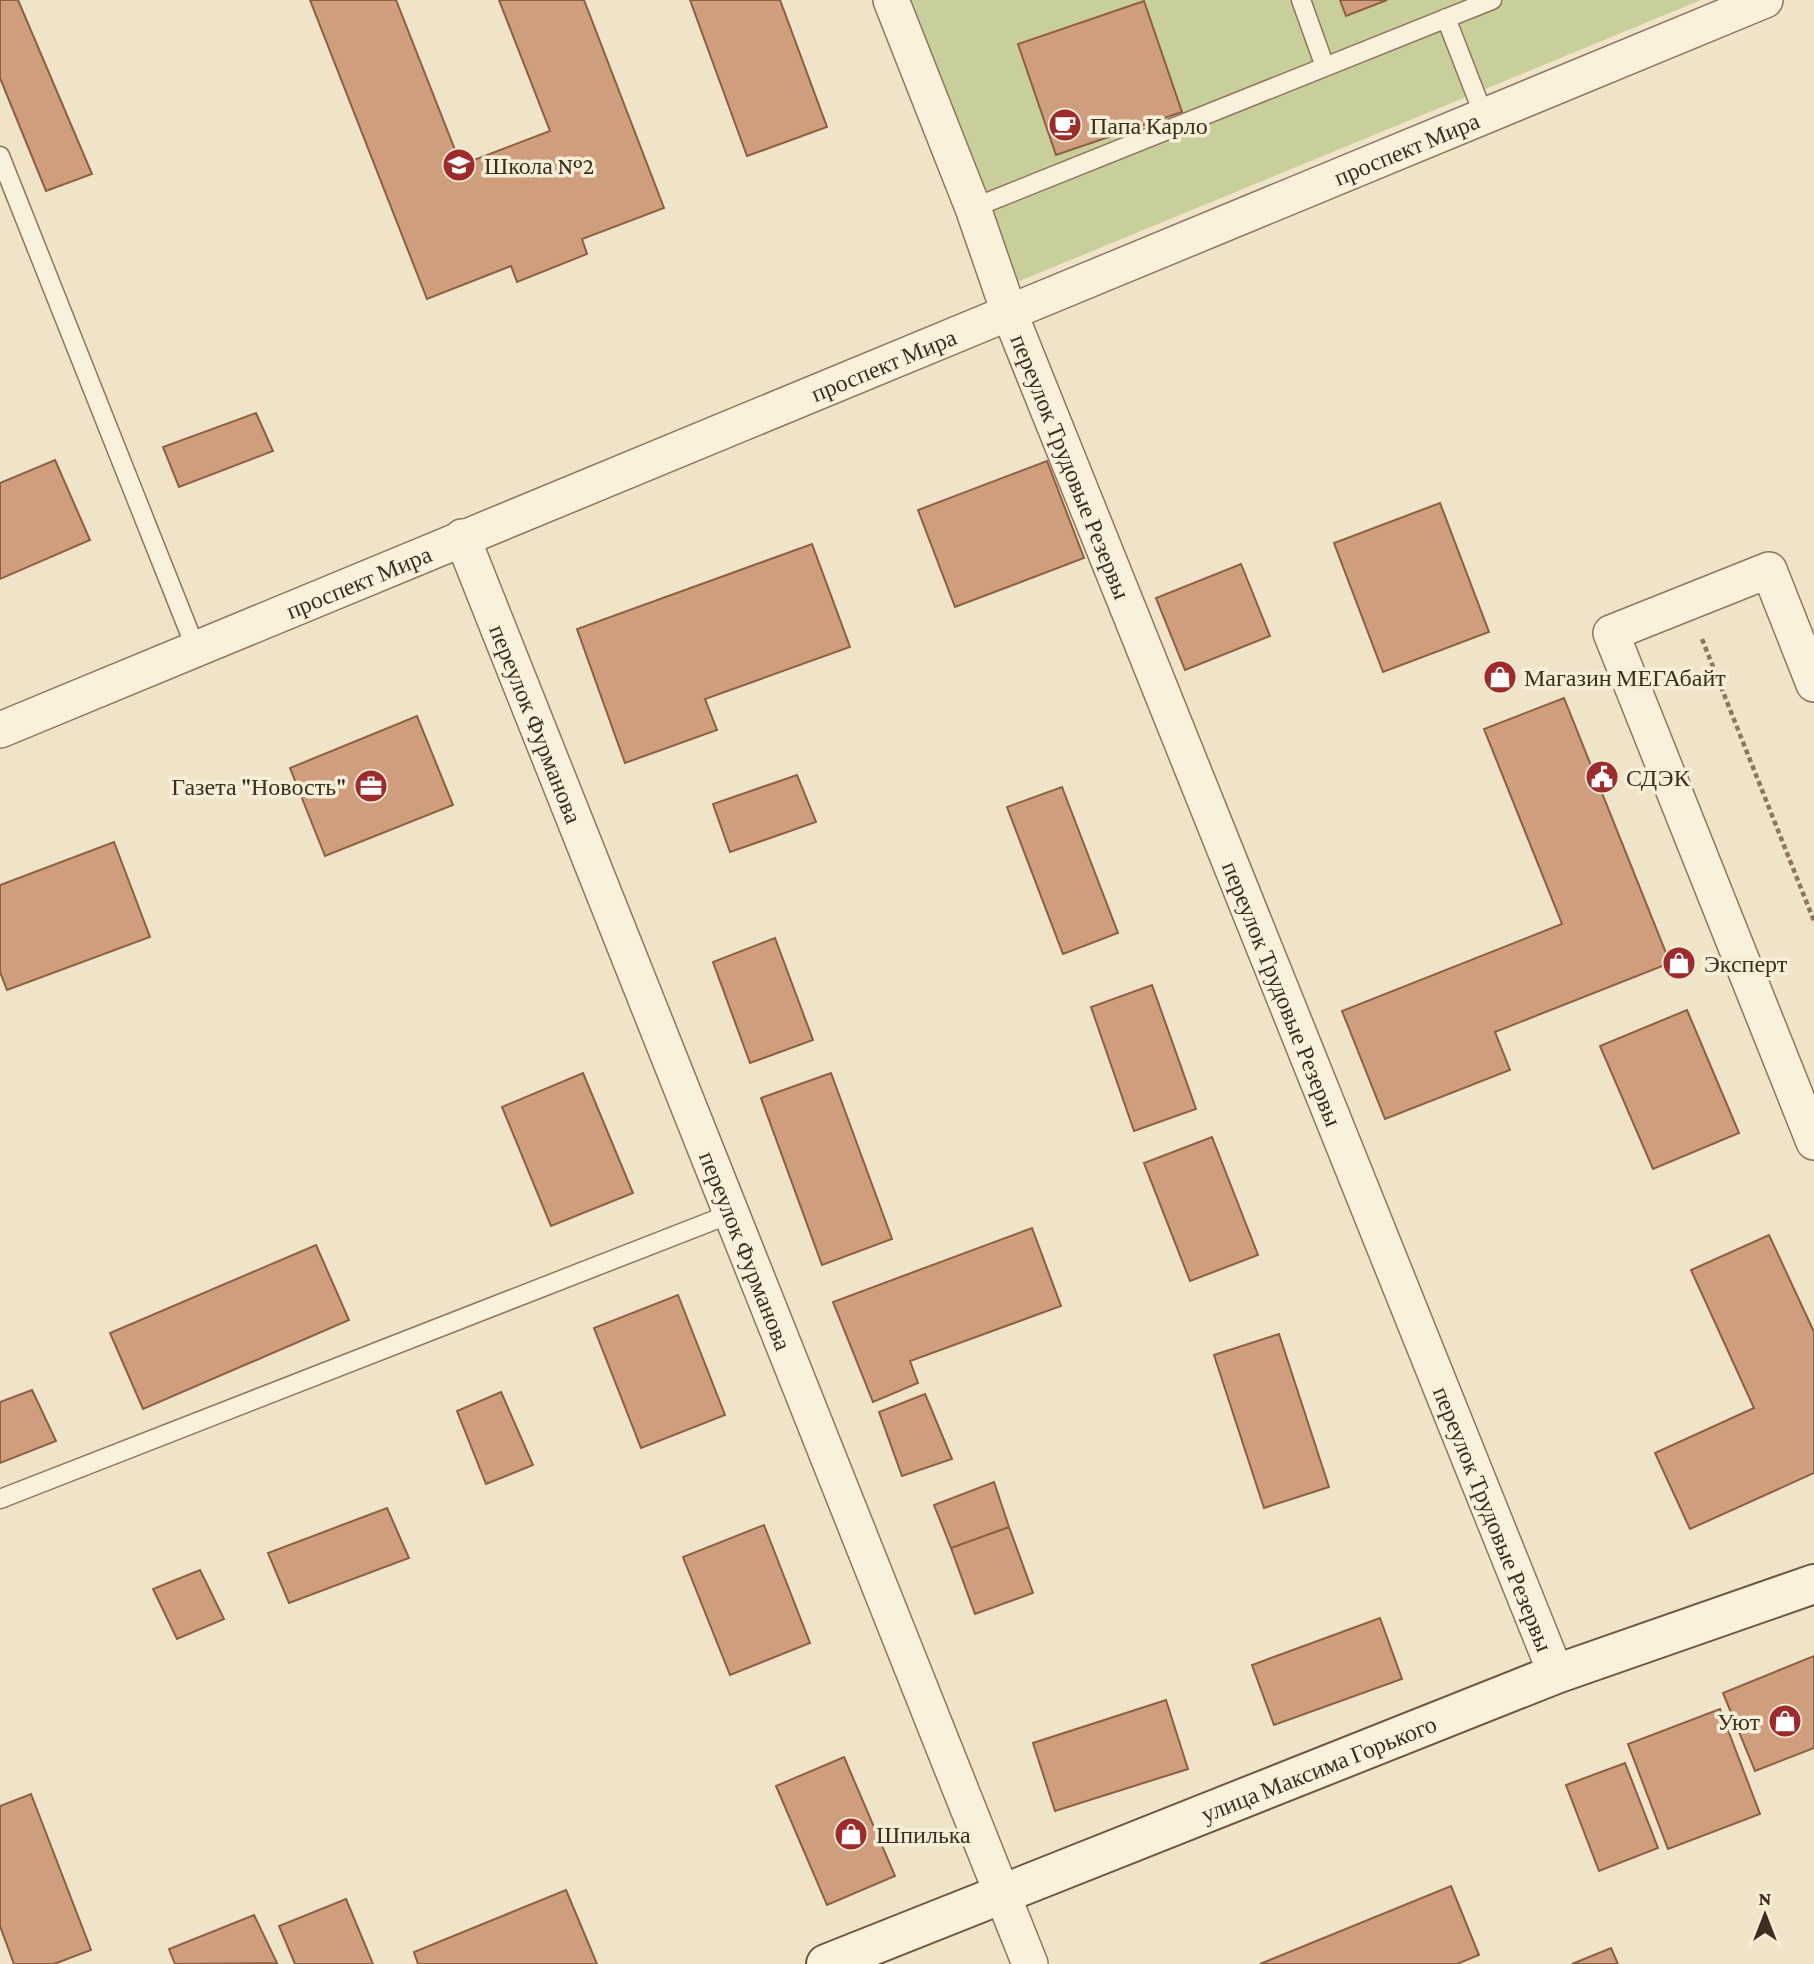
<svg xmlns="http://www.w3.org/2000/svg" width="1814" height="1964" font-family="'Crimson Pro',serif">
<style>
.green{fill:#c9cf9b}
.building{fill:#cf9f7d;stroke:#8d5f41;stroke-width:2}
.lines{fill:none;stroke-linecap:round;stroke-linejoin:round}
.lane-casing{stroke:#8d765c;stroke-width:21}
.street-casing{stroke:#8d765c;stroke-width:38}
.secondary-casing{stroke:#6f573f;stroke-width:42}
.path{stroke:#8d765c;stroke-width:4.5;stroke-dasharray:5 3.5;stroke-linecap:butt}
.lane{stroke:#faf1dc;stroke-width:18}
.street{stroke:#faf1dc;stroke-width:35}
.secondary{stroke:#faf1dc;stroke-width:38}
.labels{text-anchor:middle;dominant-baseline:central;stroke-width:7;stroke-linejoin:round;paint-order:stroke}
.poi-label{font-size:24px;fill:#3d2e20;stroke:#f7eed8;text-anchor:start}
.street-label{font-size:24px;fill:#3d2e20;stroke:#f7eed8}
</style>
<rect width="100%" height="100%" fill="#f0e4c8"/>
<!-- green -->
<path class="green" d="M886 0H1701L1005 287Z"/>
<!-- building -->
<path class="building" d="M0 0H18L92 174 46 191 0 78Z
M310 0H396L461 165 550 131 499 0H584L664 208 582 239 587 254 517 282 511 266 427 299Z
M690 0H780L827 127 747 156Z
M1340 0H1387L1346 16Z
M1144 1 1182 112 1056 155 1018 44Z
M256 413 273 451 179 487 163 447Z
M55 460 90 540 0 579V483Z
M1047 461 1084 558 955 607 918 510Z
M1440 503 1489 632 1383 672 1334 543Z
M812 544 850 647 705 699 717 730 625 763 577 629Z
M1241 564 1270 636 1185 670 1156 598Z
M1564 698 1670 963 1495 1032 1510 1070 1385 1119 1342 1011 1562 924 1484 729Z
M417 716 453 805 325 856 290 768Z
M797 775 816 822 730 852 713 804Z
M1062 787 1118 933 1063 954 1007 807Z
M114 842 150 937 7 990 0 972V885Z
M775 938 813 1040 750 1063 713 962Z
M1152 985 1196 1109 1134 1131 1091 1007Z
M1687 1010 1739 1133 1653 1169 1600 1046Z
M583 1073 633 1193 551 1226 502 1107Z
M831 1073 892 1239 822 1265 761 1098Z
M1212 1137 1258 1255 1190 1281 1144 1163Z
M1032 1228 1061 1306 910 1361 918 1383 873 1402 833 1302Z
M1769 1235 1814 1332V1473L1690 1529 1655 1453 1754 1408 1691 1270Z
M316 1245 349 1320 143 1409 110 1333Z
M678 1295 725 1415 641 1448 594 1328Z
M1279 1334 1329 1487 1264 1508 1214 1355Z
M32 1390 56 1441 0 1463V1402Z
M501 1392 533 1465 486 1484 457 1411Z
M925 1394 952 1459 902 1476 879 1412Z
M994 1482 1009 1527 951 1548 934 1505Z
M387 1508 409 1558 289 1603 268 1553Z
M764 1525 810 1643 730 1675 683 1557Z
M1009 1527 1033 1593 975 1614 951 1548Z
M200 1570 224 1619 177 1639 153 1589Z
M1380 1618 1402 1679 1274 1725 1252 1665Z
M1814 1656V1748L1755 1771 1723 1693Z
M1166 1700 1188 1769 1055 1811 1033 1743Z
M1720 1709 1760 1814 1668 1849 1628 1744Z
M844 1757 895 1876 827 1905 776 1786Z
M1625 1763 1658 1848 1599 1871 1566 1785Z
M31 1794 91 1950 54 1964H14L0 1926V1806Z
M1451 1886 1479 1955 1457 1964H1260Z
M566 1890 597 1964H418L414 1952Z
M346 1899 373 1964H295L279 1926Z
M254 1915 277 1963 175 1964 169 1949Z
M1611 1948 1618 1964H1572Z"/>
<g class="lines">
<defs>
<path id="lane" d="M1301 0 1324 64
M1446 18 1484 116
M0 156 196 649
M973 208 1492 0
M0 1499 730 1214"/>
<g id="street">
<path id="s1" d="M891 0 973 208 1009 312 1556 1674"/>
<path id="s2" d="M462 537 1030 1964"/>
<path d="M1814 684 1769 570 1611 633 1814 1142"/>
<path id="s3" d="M0 730 1765 0"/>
</g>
<g id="secondary">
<path id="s4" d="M826 1964 1556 1674 1814 1584"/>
</g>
</defs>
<!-- lane casing -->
<use href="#lane" class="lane-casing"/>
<!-- street casing -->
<use href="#street" class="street-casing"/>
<!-- secondary casing -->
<use href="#secondary" class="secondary-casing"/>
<!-- path -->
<path class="path" d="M1702 639 1814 921"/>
<!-- lane -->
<use href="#lane" class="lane"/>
<!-- street -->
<use href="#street" class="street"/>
<!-- secondary -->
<use href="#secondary" class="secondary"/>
</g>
<!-- icons -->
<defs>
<symbol id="cafe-disc" viewBox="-11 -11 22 22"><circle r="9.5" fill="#9e2a2b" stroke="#f7eed8"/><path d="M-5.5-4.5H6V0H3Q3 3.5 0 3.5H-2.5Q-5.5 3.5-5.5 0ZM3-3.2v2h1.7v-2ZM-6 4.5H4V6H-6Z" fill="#fff"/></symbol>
<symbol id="school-disc" viewBox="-11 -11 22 22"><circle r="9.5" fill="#9e2a2b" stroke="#f7eed8"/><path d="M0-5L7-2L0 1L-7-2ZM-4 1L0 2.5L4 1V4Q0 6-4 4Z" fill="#fff"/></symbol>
<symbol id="shop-disc" viewBox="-11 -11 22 22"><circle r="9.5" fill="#9e2a2b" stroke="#f7eed8"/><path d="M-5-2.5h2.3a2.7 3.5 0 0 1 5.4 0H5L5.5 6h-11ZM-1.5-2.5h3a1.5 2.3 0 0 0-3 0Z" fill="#fff"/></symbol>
<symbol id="civic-disc" viewBox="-11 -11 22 22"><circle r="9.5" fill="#9e2a2b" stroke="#f7eed8"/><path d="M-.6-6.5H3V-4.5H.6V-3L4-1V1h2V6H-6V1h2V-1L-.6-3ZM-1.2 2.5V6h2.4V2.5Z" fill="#fff"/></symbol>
<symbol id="office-disc" viewBox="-11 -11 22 22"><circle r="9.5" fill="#9e2a2b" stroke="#f7eed8"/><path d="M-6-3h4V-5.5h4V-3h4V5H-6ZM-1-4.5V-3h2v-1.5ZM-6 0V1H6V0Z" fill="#fff"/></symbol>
</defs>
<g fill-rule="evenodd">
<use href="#cafe-disc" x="1046" y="106" width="38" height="38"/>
<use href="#school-disc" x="440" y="146" width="38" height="38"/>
<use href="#shop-disc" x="1481" y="658" width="38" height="38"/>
<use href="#civic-disc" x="1583" y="758" width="38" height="38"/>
<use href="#office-disc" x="352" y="767" width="38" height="38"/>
<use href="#shop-disc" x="1660" y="944" width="38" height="38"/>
<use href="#shop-disc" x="1766" y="1702" width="38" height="38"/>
<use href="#shop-disc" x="832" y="1815" width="38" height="38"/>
</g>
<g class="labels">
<!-- poi labels -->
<g class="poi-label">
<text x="1090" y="125">Папа Карло</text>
<text x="484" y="165">Школа №2</text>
<text x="1524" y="677">Магазин МЕГАбайт</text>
<text x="1626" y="777">СДЭК</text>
<text x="346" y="786" text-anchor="end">Газета "Новость"</text>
<text x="1704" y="963">Эксперт</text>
<text x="1760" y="1721" text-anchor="end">Уют</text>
<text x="876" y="1834">Шпилька</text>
</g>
<!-- street labels -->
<g class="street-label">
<text stroke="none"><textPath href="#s3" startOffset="1522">проспект Мира</textPath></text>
<text stroke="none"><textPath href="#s3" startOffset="956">проспект Мира</textPath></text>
<text stroke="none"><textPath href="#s1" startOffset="500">переулок Трудовые Резервы</textPath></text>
<text stroke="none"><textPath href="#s3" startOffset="388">проспект Мира</textPath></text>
<text stroke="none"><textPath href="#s2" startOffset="201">переулок Фурманова</textPath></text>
<text stroke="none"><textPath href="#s1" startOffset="1068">переулок Трудовые Резервы</textPath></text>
<text stroke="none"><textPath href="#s2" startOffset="768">переулок Фурманова</textPath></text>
<text stroke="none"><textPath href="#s1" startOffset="1634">переулок Трудовые Резервы</textPath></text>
<text stroke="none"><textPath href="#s4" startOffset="530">улица Максима Горького</textPath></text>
</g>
</g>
<!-- north arrow -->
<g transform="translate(1765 1915)" stroke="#f7eed8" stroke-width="5" paint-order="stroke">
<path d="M0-5L12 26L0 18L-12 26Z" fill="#3d2e20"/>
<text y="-10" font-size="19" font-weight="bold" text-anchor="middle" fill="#3d2e20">N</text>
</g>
</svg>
